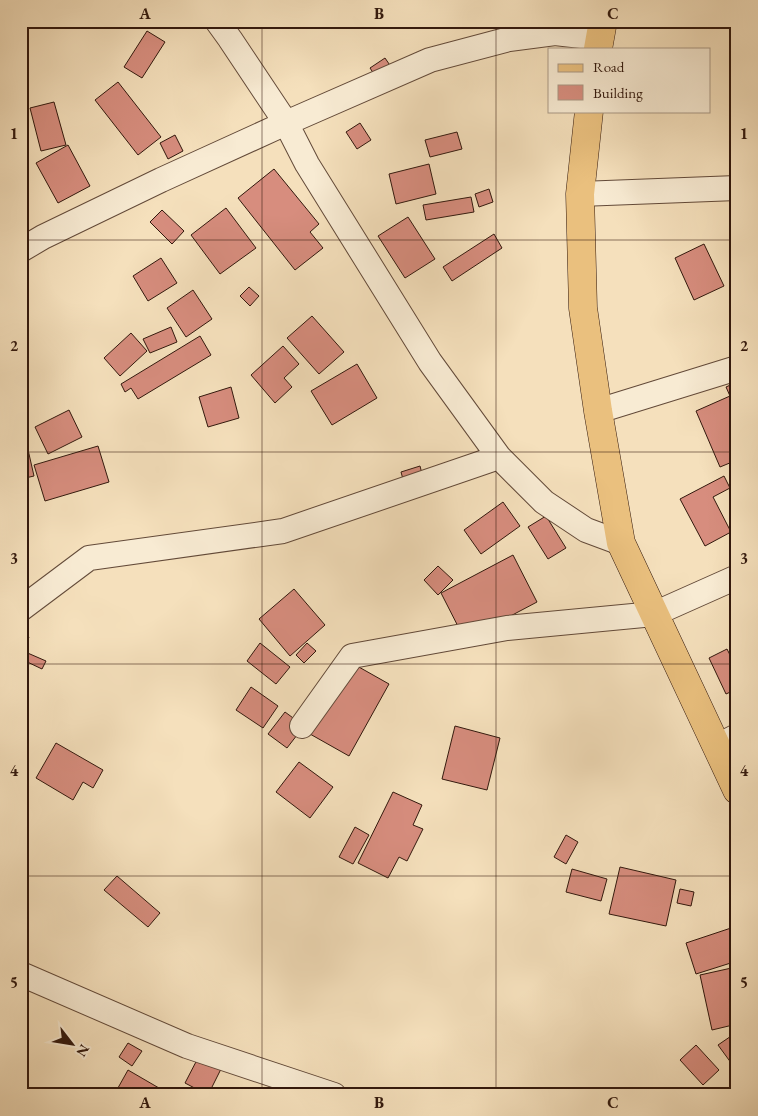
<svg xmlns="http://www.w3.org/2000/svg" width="758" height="1116" font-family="'EB Garamond',serif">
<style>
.building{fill:#d78d7e;stroke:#32180d}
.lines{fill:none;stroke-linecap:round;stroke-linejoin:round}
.minor-casing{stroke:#634a39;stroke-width:26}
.major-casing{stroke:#32180d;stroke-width:29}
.minor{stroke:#f8ebd3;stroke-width:24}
.major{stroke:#eac07e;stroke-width:28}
.grid{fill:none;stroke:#32180d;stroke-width:1;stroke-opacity:0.55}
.neatline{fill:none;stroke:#32180d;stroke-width:2}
.grid-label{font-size:16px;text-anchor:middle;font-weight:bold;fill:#32180d}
</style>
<rect width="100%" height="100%" fill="#f5e0bc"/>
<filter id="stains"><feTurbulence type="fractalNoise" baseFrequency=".004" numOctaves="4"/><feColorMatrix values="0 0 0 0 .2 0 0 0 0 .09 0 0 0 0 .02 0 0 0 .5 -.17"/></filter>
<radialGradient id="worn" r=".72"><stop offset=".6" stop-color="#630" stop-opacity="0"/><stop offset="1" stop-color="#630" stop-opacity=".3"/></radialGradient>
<!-- building -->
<path class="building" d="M147 31 165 42 142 78 124 67Z
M385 58 398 77 383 88 370 68Z
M118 82 161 137 138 155 95 100Z
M54 102 66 145 41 151 30 108Z
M360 123 371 140 357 149 346 132Z
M457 132 462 149 430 157 425 140Z
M175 135 183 151 168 159 160 143Z
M68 145 90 186 58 203 36 163Z
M429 164 436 194 396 204 389 174Z
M274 169 319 224 310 232 323 248 295 270 238 198Z
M489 189 493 202 479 207 475 194Z
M471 197 474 212 426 220 423 205Z
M226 208 256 248 220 274 191 235Z
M162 210 184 231 172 244 150 222Z
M408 217 435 259 405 278 378 236Z
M494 234 502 248 452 281 443 267Z
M704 244 724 286 694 300 675 258Z
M161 258 177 283 148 301 133 276Z
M249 287 259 296 250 306 240 296Z
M193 290 212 319 186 337 167 308Z
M312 316 344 352 319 374 287 338Z
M171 327 177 342 150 353 143 339Z
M131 333 147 351 120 376 104 358Z
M200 336 211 355 138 399 131 388 125 392 121 384Z
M283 346 299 364 284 378 292 387 275 403 251 375Z
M357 364 377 398 332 425 311 391Z
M737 382V460L720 467 696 411 730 396 726 387Z
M231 387 239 418 208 427 199 397Z
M69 410 82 437 48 454 35 427Z
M24 432 34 476 21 479V433Z
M98 446 109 482 45 501 34 465Z
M420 466 425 485 406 490 401 472Z
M724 476 730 488 713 497 731 532 705 546 680 499Z
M503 502 520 526 481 554 464 530Z
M546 516 566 548 548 559 528 527Z
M513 555 537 602 465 640 441 593Z
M438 566 453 580 438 595 424 580Z
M294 589 325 625 290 656 259 619Z
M21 633 29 637 23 651 46 661 42 669 21 659Z
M260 643 290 667 276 684 247 661Z
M307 643 316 651 304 663 296 655Z
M727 649 737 669V689L726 694 709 658Z
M350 662 389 684 349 756 310 734Z
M251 687 278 706 263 728 236 710Z
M285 712 304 726 287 748 268 734Z
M455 726 500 738 487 790 442 779Z
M56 743 103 770 93 788 83 782 73 800 36 778Z
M299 762 333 787 310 818 276 792Z
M393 792 422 805 413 825 423 829 407 861 399 857 388 878 358 863Z
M355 827 369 835 353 864 339 857Z
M566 835 578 842 566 864 554 857Z
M620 867 676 880 666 926 609 914Z
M572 869 607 879 601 901 566 892Z
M117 876 160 913 148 927 104 890Z
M680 889 694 892 691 906 677 903Z
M737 926V961L696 974 686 943Z
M736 967 737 1024 712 1030 700 975Z
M737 1032V1071L718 1045Z
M128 1043 142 1051 132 1066 119 1057Z
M696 1045 719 1070 703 1085 680 1060Z
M199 1056 222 1067 208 1095 185 1083Z
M128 1070 171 1095H114Z"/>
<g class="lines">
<defs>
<path id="minor" d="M217 21 230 39 286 123 307 164 430 362 499 457 544 502 586 530 621 543
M580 194 737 188
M21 250 43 237 161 180 286 123 430 60 509 39 555 33 599 38
M598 411 737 368
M21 609 89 558 283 531 499 457
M302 726 352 656 507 628 654 614 737 577
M716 747 737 736
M21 974 187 1046 334 1095"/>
<path id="major" d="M598 49 603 21
M589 111 580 194 583 308 598 411 621 543 737 790"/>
</defs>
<!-- minor casing -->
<use href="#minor" class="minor-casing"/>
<!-- major casing -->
<use href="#major" class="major-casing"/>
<!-- minor -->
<use href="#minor" class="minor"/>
<!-- major -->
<use href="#major" class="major"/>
</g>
<!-- grid -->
<path class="grid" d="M262 21V1095M496 21V1095M21 240H737M21 452H737M21 664H737M21 876H737"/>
<!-- margin -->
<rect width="758" height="1116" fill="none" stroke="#f5e0bc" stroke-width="55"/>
<!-- legend -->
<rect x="548" y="48" width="162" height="65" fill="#f8ebd3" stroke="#a99784"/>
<rect x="558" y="64" width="25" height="8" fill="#eac07e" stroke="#a99784"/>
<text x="593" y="72" font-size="15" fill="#32180d">Road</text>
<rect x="558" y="85" width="25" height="15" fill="#d78d7e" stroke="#a99784"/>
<text x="593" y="98" font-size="15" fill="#32180d">Building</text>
<!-- north arrow -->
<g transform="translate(72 1044) rotate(121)" stroke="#f8ebd3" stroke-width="4" paint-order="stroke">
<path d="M0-4L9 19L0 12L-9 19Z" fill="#32180d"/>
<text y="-8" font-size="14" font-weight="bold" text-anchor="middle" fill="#32180d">N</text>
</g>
<rect x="28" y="28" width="702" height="1060" class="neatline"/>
<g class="grid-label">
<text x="145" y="19">A</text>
<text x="379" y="19">B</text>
<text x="613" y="19">C</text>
<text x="14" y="139">1</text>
<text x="744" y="139">1</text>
<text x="14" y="351">2</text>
<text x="744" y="351">2</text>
<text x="14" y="564">3</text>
<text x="744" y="564">3</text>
<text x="14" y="776">4</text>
<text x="744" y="776">4</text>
<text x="14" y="988">5</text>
<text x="744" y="988">5</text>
<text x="145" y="1108">A</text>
<text x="379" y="1108">B</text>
<text x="613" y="1108">C</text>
</g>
<rect width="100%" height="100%" filter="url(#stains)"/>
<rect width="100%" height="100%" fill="url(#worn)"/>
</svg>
